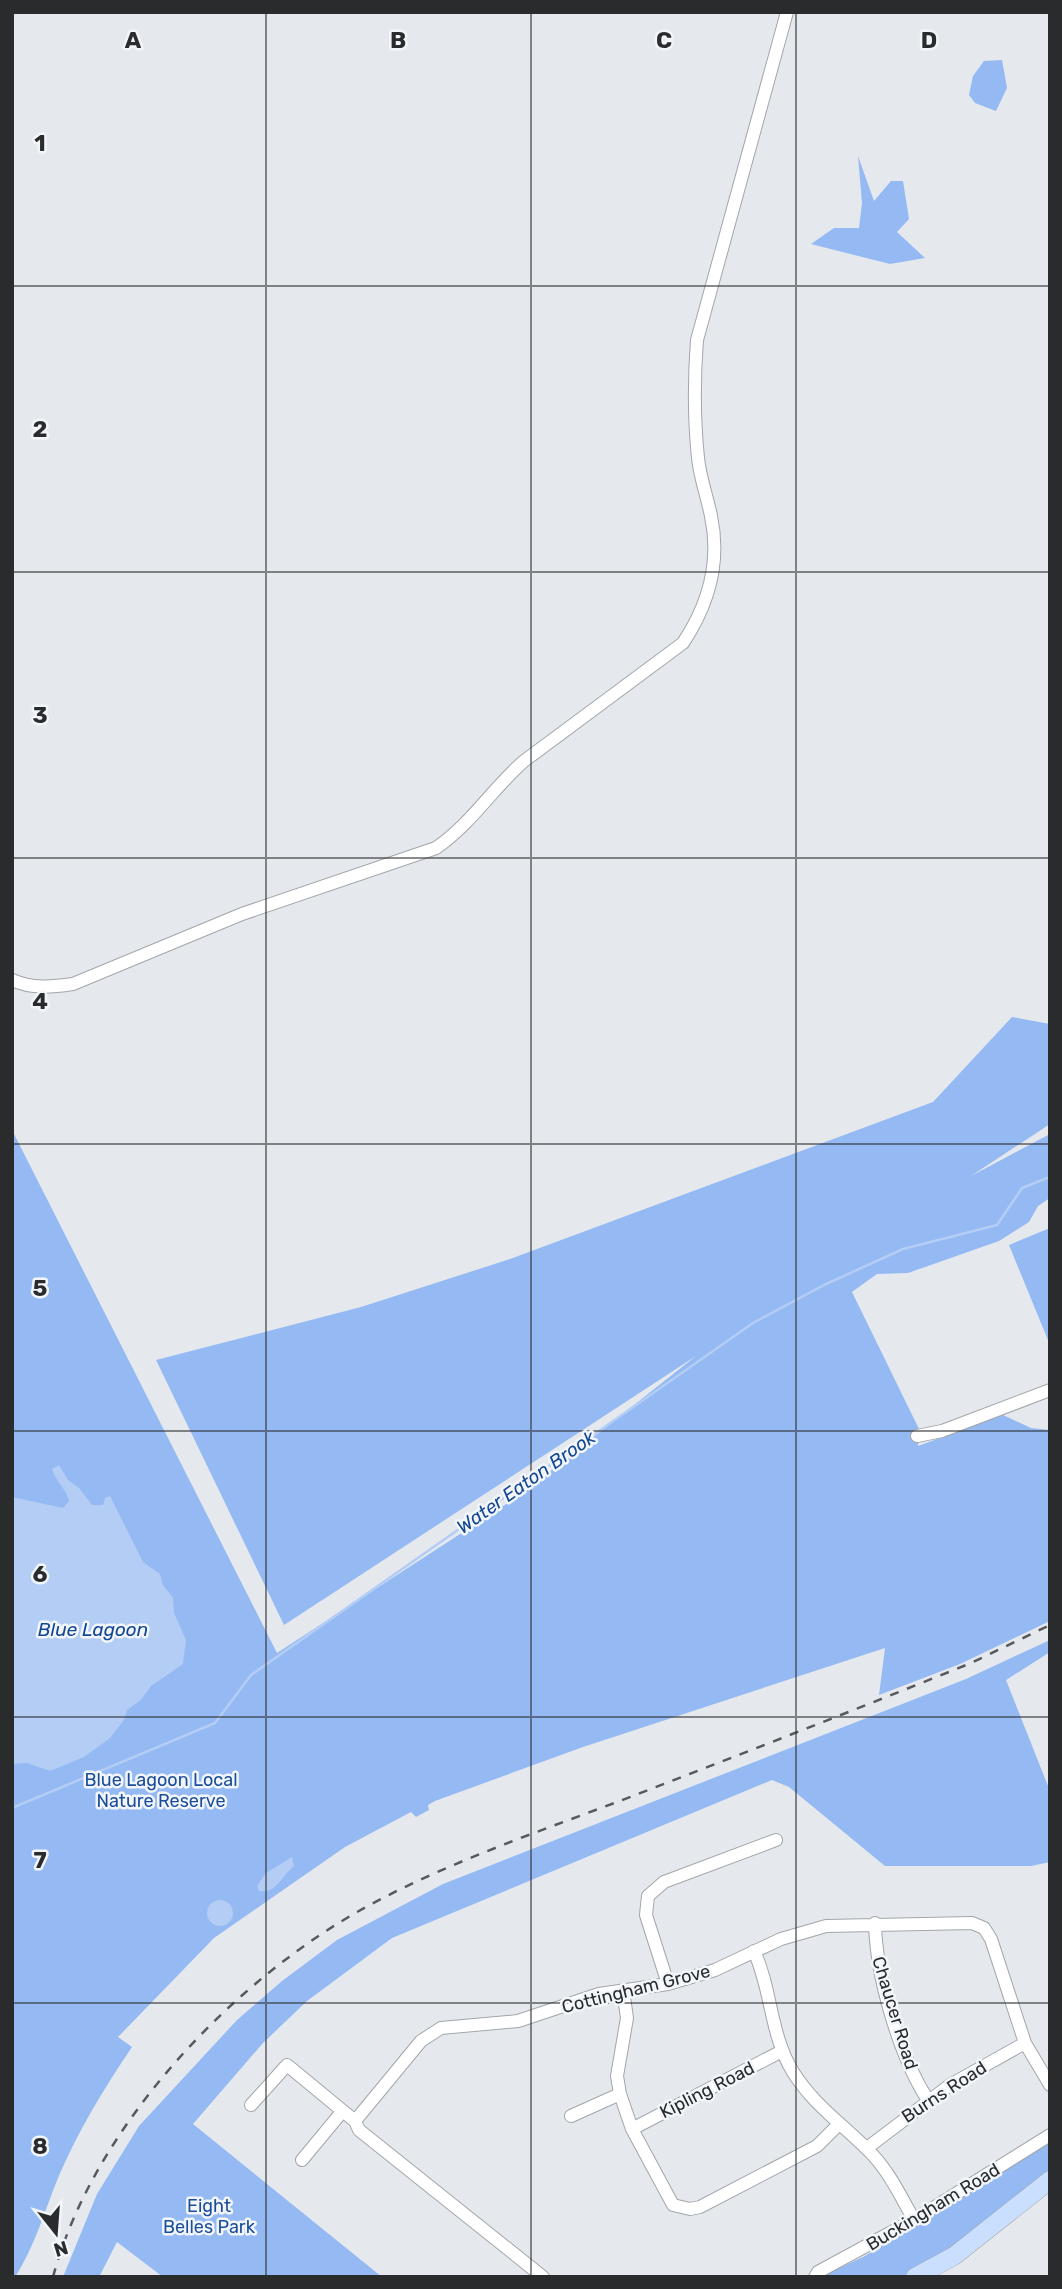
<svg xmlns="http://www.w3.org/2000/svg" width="1062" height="2289" font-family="Rubik,sans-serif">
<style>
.green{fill:#94b9f3}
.water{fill:#b3cdf5}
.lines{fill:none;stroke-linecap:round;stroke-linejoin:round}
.stream{stroke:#b3cdf5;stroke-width:2.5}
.street-casing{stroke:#a2a6aa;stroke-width:14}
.secondary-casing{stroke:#a2a6aa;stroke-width:19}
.street{stroke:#fff;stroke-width:12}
.secondary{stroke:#cadefe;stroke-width:18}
.rail{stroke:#57595c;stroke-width:2.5;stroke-dasharray:9 9;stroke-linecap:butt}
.grid{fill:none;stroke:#292b2d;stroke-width:2;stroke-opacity:0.55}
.labels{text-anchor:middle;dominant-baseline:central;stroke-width:5;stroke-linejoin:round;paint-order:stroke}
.park-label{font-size:18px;fill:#1b4e9a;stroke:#f2f6fb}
.street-label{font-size:18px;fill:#292b2d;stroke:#f2f6fb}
.water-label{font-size:19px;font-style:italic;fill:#144793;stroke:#f2f6fb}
.grid-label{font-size:23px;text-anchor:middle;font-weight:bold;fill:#292b2d;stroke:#f2f6fb;stroke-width:5;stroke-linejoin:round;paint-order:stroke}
</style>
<rect width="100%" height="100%" fill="#e5e9ee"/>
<!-- green -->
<path class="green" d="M1002 60 1007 88 996 111 975 103 969 95 973 76 984 61Z
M858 156 874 201 891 181H903L909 219 897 232 925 258 890 264 811 244 834 228H859L862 203Z
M1012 1017 1050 1024V1124L971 1176 1050 1134V1198L1038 1206 1029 1222 999 1241 908 1273 877 1274 852 1292 919 1429 918 1446 1003 1415 1031 1428 1050 1430V1621L960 1664 879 1695 885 1648 583 1747 435 1801 428 1805 429 1810 416 1817 411 1812 345 1847 214 1938 118 2037 132 2047C103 2090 78 2131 58 2178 44 2212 35 2246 15 2277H12V1130L277 1653 520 1495 696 1356 284 1625 156 1360 361 1307 507 1260 933 1102Z
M1050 1228V1345L1009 1245Z
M1050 1640V1652L1006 1680 1050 1791V1862L1031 1866H885L789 1787 772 1780 392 1938 307 2001 263 2043 193 2124 382 2277H163L117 2242 99 2277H63L97 2194 139 2126 237 2020 282 1981 337 1940 443 1884 966 1679Z
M1050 2139V2174L927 2266 905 2277H820L865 2256Z"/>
<!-- water -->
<path class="water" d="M59 1465 68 1480 79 1488 92 1505H103L105 1498 110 1496 143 1562 160 1574 163 1585 173 1598 174 1613 186 1640 183 1664 151 1686 141 1700 127 1710 124 1720 110 1738 84 1757 50 1771 27 1763 12 1764V1497L63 1508 69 1501C67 1490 56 1482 52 1469Z
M292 1857 294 1866C282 1875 277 1894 259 1891L257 1886 266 1873Z
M207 1913a13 13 0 1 1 26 0a13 13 0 1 1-26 0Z"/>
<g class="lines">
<!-- stream -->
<path class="stream" d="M12 1808 215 1723 251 1675 753 1323 824 1285 903 1249 997 1225 1022 1188 1050 1177"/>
<defs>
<path id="street" d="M12 980C32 989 52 987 73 984L242 914 436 848C471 824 492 789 524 761L683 643C709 604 721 563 711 516 707 496 700 478 698 458 694 419 694 379 697 340L787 12
M917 1436 942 1431 1050 1390
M875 1923C876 1975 899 2056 928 2100
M754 1951C772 1990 770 2035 793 2072 813 2104 841 2123 867 2149 888 2169 900 2195 914 2220
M668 1984 646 1915 648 1896 664 1882 776 1840
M623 1990 627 2018 617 2076 620 2094 632 2129 673 2205 690 2209 700 2207 817 2146 838 2125
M251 2105 287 2065 355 2121
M571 2116 620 2094
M632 2129 782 2051
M867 2148 950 2085 1025 2043
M302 2160 341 2113
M543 2277 359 2130 355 2121 421 2041 441 2028 518 2021 599 1994 668 1984 715 1970 781 1939 826 1926 972 1923 984 1928 991 1939 1025 2043 1050 2085
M815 2277 818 2272 914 2220 1050 2135"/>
<path id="secondary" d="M915 2277 954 2256 1050 2180"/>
</defs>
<!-- street casing -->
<use href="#street" class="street-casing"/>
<!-- secondary casing -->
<use href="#secondary" class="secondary-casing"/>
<!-- street -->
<use href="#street" class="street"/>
<!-- secondary -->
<use href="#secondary" class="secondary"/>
<!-- rail -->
<path class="rail" d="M53 2277C93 2127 233 1980 366 1907 452 1860 547 1829 638 1794 749 1751 860 1708 971 1663L1050 1625"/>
</g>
<!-- grid -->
<path class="grid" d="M266 12V2277M531 12V2277M796 12V2277M12 286H1050M12 572H1050M12 858H1050M12 1144H1050M12 1431H1050M12 1717H1050M12 2003H1050"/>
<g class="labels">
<!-- park labels -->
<g class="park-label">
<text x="161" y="1780">Blue Lagoon Local<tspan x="161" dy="21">Nature Reserve</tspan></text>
<text x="209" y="2206">Eight<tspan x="209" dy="21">Belles Park</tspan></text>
</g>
<!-- street labels -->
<g class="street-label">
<text transform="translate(636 1989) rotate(-14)">Cottingham Grove</text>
<text transform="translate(895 2013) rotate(73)">Chaucer Road</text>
<text transform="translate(707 2090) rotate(-27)">Kipling Road</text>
<text transform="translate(944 2092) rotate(-33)">Burns Road</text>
<text transform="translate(933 2207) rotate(-31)">Buckingham Road</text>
</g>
<!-- water labels -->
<g class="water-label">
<text transform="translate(526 1482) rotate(-35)">Water Eaton Brook</text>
<text x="93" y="1629">Blue Lagoon</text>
</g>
</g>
<g class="grid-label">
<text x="133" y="48">A</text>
<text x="398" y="48">B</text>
<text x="664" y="48">C</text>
<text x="929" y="48">D</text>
<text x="40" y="151">1</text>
<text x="40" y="437">2</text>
<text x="40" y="723">3</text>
<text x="40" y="1009">4</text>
<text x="40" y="1296">5</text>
<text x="40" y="1582">6</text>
<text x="40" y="1868">7</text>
<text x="40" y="2154">8</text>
</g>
<!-- border -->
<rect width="1062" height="2289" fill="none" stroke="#292b2d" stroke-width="28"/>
<!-- north arrow -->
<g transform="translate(56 2233) rotate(163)" stroke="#f2f6fb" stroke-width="5" paint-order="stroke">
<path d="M0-5L12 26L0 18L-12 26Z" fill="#292b2d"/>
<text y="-10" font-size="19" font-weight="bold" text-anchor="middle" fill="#292b2d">N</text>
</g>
</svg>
